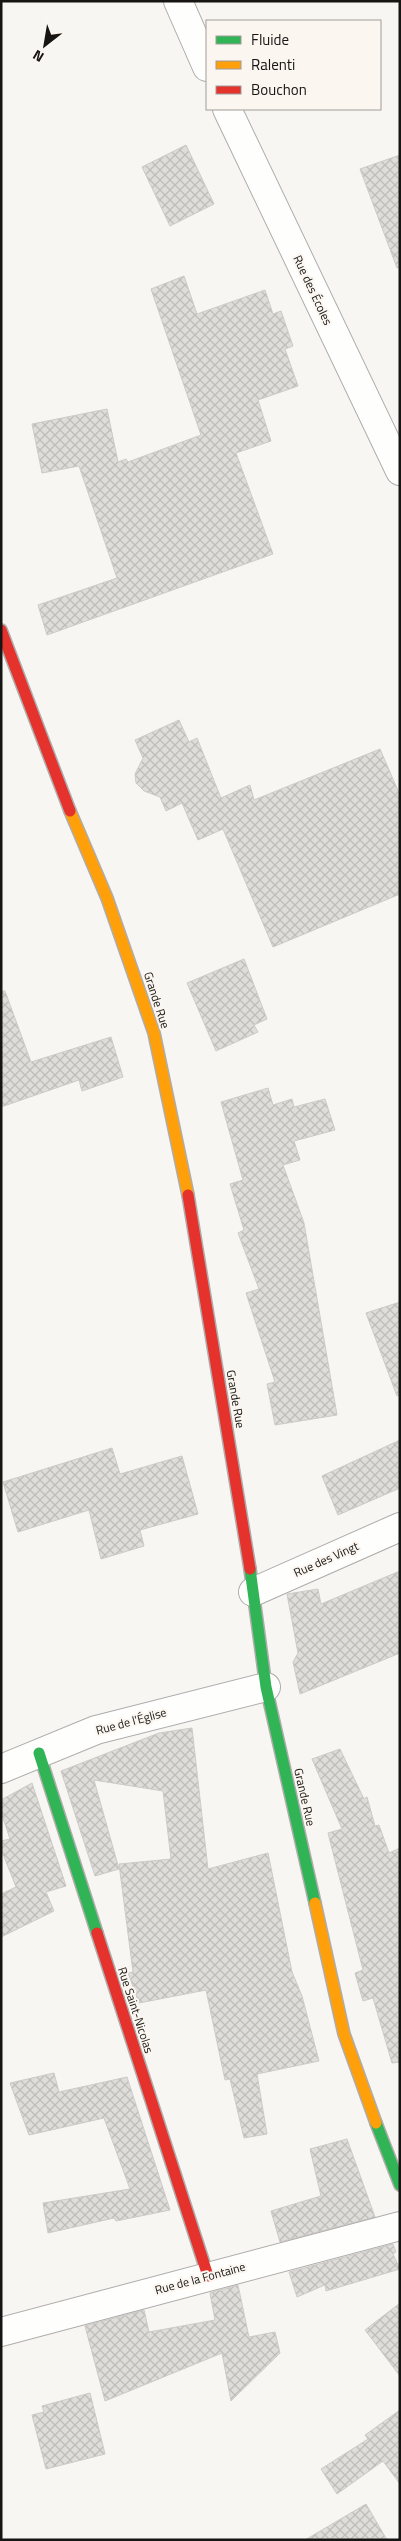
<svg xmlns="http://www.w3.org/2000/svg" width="401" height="2541" font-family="'Titillium Web',sans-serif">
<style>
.building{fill:url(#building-cross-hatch);stroke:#cdcbc8}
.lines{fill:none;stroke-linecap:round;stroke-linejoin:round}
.street-casing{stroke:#afadac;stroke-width:30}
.fast-casing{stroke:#afadac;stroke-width:14}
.slow-casing{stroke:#afadac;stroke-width:14}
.jam-casing{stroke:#afadac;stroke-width:14}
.street{stroke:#fefefd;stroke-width:28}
.fast{stroke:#30b455;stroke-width:11}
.slow{stroke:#ff9f0a;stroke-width:11}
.jam{stroke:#e5322d;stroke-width:11}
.labels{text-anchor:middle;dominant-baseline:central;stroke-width:4;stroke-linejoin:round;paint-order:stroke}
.street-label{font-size:12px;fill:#161513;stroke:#fbf6f0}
</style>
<defs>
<pattern id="building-cross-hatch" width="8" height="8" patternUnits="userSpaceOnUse" patternTransform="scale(1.25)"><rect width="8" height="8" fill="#dfddda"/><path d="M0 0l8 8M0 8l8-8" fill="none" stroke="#bfbdba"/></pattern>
</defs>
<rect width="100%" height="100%" fill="#f8f6f3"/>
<!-- building -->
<path class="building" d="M186 145 214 204 170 226 142 167Z
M400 155V267L397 268 360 169Z
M184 276 197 314 265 290 273 314 281 311 293 346 285 349 298 386 258 400 271 441 236 453 273 554 47 635 38 605 117 578 79 466 42 473 32 424 107 409 118 462 126 459 128 462 201 435 151 289Z
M179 720 189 742 197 738 221 798 250 785 254 800 380 749 400 795V894L273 947 223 829 198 840 182 803 166 811 160 797 144 791 136 783 135 774 143 758 135 740Z
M244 959 267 1019 254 1025 258 1032 216 1051 187 983Z
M1 991H5L31 1062 111 1037 123 1077 82 1091 79 1080 1 1107Z
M268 1088 273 1105 292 1099 294 1107 325 1099 335 1130 294 1141 300 1160 283 1165 304 1223 337 1415 275 1425 267 1384 275 1382 246 1293 259 1289 238 1233 244 1230 230 1184 243 1180 221 1102Z
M400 1302V1395L397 1396 366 1313Z
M400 1440V1488L338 1515 322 1476Z
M112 1448 120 1474 182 1456 198 1514 140 1530 144 1546 101 1559 89 1510 18 1532 3 1482Z
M400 1571V1653L300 1694 293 1662 298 1653 287 1594 318 1589 321 1604Z
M192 1728 208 1869 268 1853 292 1972 302 1996 319 2061 257 2074 267 2134 244 2138 230 2079 225 2080 206 1990 139 2003 128 1973 133 1972 119 1864 171 1859 163 1791 94 1780 119 1869 95 1876 61 1771 159 1733Z
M340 1749 364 1799 367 1797 375 1826 379 1825 389 1853 400 1848V2062L392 2063 373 1998 363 2001 355 1973 363 1970 328 1833 342 1829 312 1759Z
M32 1783 66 1886 46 1892 54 1911 1 1937V1894L16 1887 1 1849V1841L10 1839 1 1812V1800Z
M54 2073 59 2092 127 2077 170 2210 116 2221 114 2218 48 2233 43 2203 130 2189 104 2118 29 2135 10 2083Z
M347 2139 375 2217 280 2242 271 2211 321 2196 310 2149Z
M393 2244 396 2252 393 2254 400 2269 326 2291 325 2285 297 2297 289 2272Z
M238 2285 249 2337 275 2332 280 2353 231 2401 222 2353 105 2401 85 2326 144 2310 149 2332 215 2320 210 2293Z
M400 2303V2376L365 2330Z
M90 2393 105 2454 46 2469 32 2415 44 2412 42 2406Z
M400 2410V2484L383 2461 337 2494 321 2469 368 2439 365 2435Z
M366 2504 387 2540H305Z"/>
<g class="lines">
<defs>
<path id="street" d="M178 1 207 67
M227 109 400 471
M253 1592 400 1527
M1 1769 96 1730 266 1687
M1 2332 400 2226"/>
<path id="fast" d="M250 1569 266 1687 315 1903
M39 1753 97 1933
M376 2123 400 2185"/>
<path id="slow" d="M70 811 107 898 154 1033 188 1195
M315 1903 344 2034 376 2123"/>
<path id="jam" d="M1 630 70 811
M188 1195 250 1569
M97 1933 208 2276"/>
</defs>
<!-- street casing -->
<use href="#street" class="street-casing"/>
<!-- fast casing -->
<use href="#fast" class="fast-casing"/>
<!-- slow casing -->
<use href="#slow" class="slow-casing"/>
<!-- jam casing -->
<use href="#jam" class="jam-casing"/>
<!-- street -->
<use href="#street" class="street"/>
<!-- fast -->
<use href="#fast" class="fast"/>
<!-- slow -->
<use href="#slow" class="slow"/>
<!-- jam -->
<use href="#jam" class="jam"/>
</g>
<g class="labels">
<!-- street labels -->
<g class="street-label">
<text transform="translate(313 290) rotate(65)">Rue des Écoles</text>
<text transform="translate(157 1000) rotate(72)">Grande Rue</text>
<text transform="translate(236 1399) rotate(80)">Grande Rue</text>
<text transform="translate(326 1559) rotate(-24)">Rue des Vingt</text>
<text transform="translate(131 1721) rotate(-15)">Rue de l'Église</text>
<text transform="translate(305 1797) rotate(77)">Grande Rue</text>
<text transform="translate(136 2010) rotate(72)">Rue Saint-Nicolas</text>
<text transform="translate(200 2278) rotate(-15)">Rue de la Fontaine</text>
</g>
</g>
<!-- border -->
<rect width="401" height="2541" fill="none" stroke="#161513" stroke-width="5"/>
<!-- legend -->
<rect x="206" y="20" width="175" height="90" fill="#fbf6f0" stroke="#9f9c98"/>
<rect x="216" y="36" width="25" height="8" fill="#30b455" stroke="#9f9c98"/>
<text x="251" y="45" font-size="15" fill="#161513">Fluide</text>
<rect x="216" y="61" width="25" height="8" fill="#ff9f0a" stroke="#9f9c98"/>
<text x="251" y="70" font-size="15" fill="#161513">Ralenti</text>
<rect x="216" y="86" width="25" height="8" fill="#e5322d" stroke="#9f9c98"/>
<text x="251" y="95" font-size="15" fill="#161513">Bouchon</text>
<!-- north arrow -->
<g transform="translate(45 45) rotate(211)" stroke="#fbf6f0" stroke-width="4" paint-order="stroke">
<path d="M0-4L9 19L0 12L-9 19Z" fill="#161513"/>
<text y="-8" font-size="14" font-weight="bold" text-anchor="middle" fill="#161513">N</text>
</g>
</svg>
